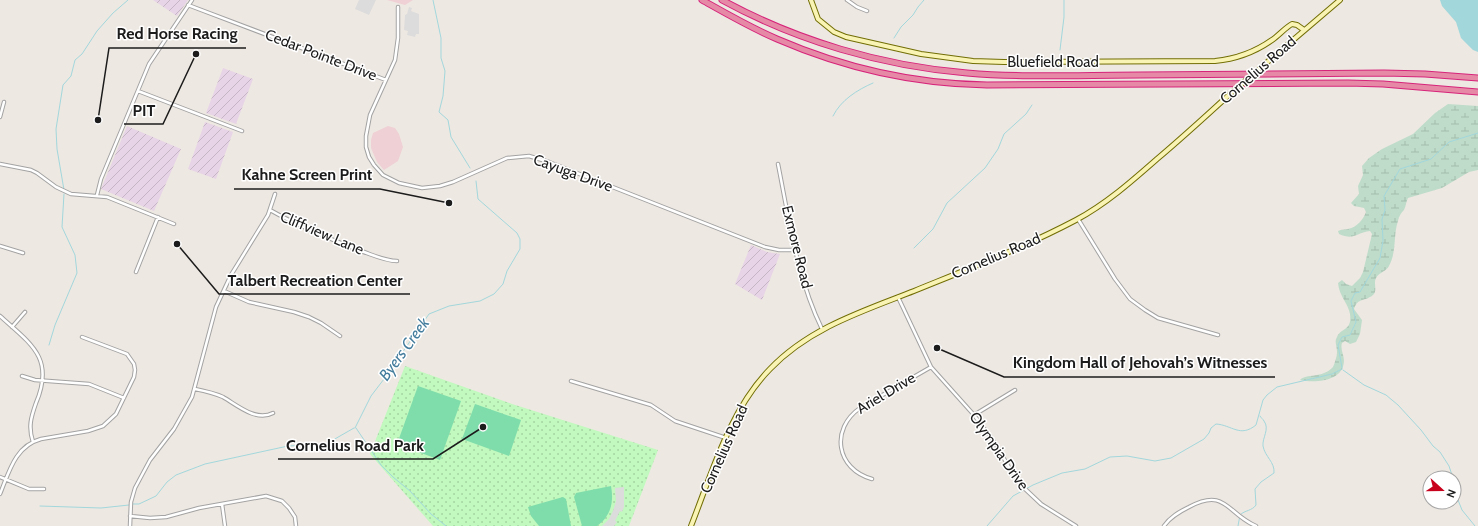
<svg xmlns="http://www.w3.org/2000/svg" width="1478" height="526" font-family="Cabin,sans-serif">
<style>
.commercial{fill:#efd0d4}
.industrial{fill:url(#industrial-furrows)}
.wetland{fill:url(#wetland-marsh)}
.park{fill:url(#park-dots)}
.pitch{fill:#7fddac}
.parking{fill:#dcdcdc}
.water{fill:#a2d7dc}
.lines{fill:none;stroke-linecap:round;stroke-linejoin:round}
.stream{stroke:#a2d7dc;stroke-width:1}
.street-casing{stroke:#a3a3a3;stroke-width:4.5}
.secondary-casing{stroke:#716e05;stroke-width:6}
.highway-casing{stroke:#d6247a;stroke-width:7}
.street{stroke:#fff;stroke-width:2.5}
.secondary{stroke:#f9f3b4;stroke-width:4}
.highway{stroke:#e689a7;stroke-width:5}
.secondary-bridge-casing{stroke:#716e05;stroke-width:6;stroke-linecap:butt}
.secondary-bridge{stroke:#f9f3b4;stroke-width:4}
.labels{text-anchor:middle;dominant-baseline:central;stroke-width:3;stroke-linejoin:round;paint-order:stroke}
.street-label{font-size:15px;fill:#1c1c1c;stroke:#fff}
.water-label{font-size:16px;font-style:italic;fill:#437c9c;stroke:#fff}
.leader{fill:none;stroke:#1c1c1c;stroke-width:1.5}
.callout-dot{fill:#1c1c1c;stroke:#fff;stroke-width:1.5}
.callout-label{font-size:16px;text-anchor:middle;font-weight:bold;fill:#1c1c1c;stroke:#fff;stroke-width:3;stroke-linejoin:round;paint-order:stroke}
</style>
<defs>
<pattern id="industrial-furrows" width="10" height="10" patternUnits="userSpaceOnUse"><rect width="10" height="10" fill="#e7d4e6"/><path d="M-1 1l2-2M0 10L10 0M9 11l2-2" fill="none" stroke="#c6b5c5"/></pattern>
<pattern id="wetland-marsh" width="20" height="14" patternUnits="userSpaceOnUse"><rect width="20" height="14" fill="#bfdcca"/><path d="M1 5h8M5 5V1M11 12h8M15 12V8" fill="none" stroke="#a4bcad"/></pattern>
<pattern id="park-dots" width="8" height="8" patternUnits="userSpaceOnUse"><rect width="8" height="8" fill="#c1f9be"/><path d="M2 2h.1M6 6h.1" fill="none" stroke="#a5d5a3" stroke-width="1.8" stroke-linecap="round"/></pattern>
</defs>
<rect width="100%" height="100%" fill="#eee8e2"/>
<!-- commercial -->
<path class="commercial" d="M387 0H413L405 5Z
M388 126 395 128 399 134 403 147 398 161 384 170 377 162 371 148V140L373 133Z"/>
<!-- industrial -->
<path class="industrial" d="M153 0H188L177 16Z
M223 68 253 79 236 124 206 113Z
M205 122 233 132 216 179 188 169Z
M127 126 181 149 154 211 101 189Z
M751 245 767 252 780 254 762 300 735 284Z"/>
<!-- wetland -->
<path class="wetland" d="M1448 104 1478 106V170L1469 172 1442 188 1408 198C1406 202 1406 206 1404 210 1401 213 1399 216 1398 221 1393 236 1397 251 1389 266 1386 272 1379 272 1376 278 1373 284 1378 290 1373 295 1365 302 1358 297 1354 309L1362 320 1360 334 1356 342 1350 344 1345 341 1342 343C1340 349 1344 355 1344 361 1343 382 1315 383 1300 380 1306 373 1322 379 1333 367 1335 362 1337 357 1337 352 1337 346 1334 342 1337 337 1342 327 1352 331 1350 314 1348 303 1339 296 1338 283L1342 280 1346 284 1352 286 1360 278 1363 272 1372 234 1370 231C1358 232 1354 241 1339 234L1338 231C1342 229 1344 230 1348 229 1357 227 1363 220 1366 212L1364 208 1354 206 1351 203 1359 194 1358 186 1363 175 1362 166 1369 158 1382 149 1413 134 1435 113Z"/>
<!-- park -->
<path class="park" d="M405 366 512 404 658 450 629 526H433L370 454Z"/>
<!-- pitch -->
<path class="pitch" d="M418 386 461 401 440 460 397 444Z
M475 404 521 420 509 456 462 439Z
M611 486C614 502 611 516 597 526H582L574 497 576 493Z
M563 497 566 499 571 526H539L531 516 528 507Z"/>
<!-- parking -->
<path class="parking" d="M359 0H376L369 15 355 9Z
M409 7 412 8 411 11 419 14V34H416L415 37 407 35 408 31 404 30 405 15 407 14Z
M624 487V507L622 512 620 511 615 521 617 522 614 526H602L609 519 613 511 616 501 615 488Z"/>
<!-- water -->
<path class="water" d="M1440 0H1478V52L1473 50 1461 38 1456 22 1442 6Z"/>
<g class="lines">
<!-- stream -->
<path class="stream" d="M433 0 441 38V58L445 71 443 96 439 112 448 120 451 137 470 168
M894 38 901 27 913 15 918 7 924 0
M1060 50 1064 17V0
M833 116C841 100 857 90 873 83
M64 190 57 149 56 129 63 85 71 76 75 60 82 54 97 31 113 13 128 0
M914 248 933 229 947 203 985 168 998 149 1004 134 1026 114 1032 105
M49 345 55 325 77 273 75 255 62 227 64 194
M1342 368 1338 345 1342 337 1350 335 1356 322 1351 301 1355 293 1360 292 1380 258 1383 241 1382 219 1385 210 1384 196 1400 169 1431 159 1449 142 1478 133
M1343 370 1364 385 1386 395 1398 405 1421 430 1433 446 1440 452 1449 466 1453 478
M355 428 371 396 384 379 429 314 449 306 480 301 494 294 503 284 507 271 520 249V239L517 233 478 199 476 181
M356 428 381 465 393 477 410 491 431 514 446 526
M1454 481 1458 500 1462 510 1475 526
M132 504H139L156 496 167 482 176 475 205 464 288 446 326 444 354 428
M40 506 101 508 129 505
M987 526 1013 496 1033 485 1062 473 1085 469 1110 457 1127 456 1155 461 1171 458 1204 439 1209 433 1211 428 1216 424C1232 425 1240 438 1256 425L1263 400 1267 395 1277 387 1332 374 1342 369
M1238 526 1240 515C1245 510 1252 511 1256 505L1255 489 1261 482 1274 473C1275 462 1265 457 1263 446 1262 438 1270 429 1264 421 1263 419 1261 418 1260 416"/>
<defs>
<path id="street" d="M847 0 857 7 867 11
M188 5 386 80
M398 7V38L395 60 370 115 366 136V147L369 157 374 165 383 175 399 183 422 188 440 186 453 182 507 158 529 156 549 162 765 247 779 250H795
M138 91 242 131
M0 117 4 102
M0 164 31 170 37 173 56 187 71 194 107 197 174 224
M778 164C789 219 797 278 822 329
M97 195 101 179 149 64 192 0
M270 210C300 227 330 239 361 251 373 255 385 261 397 261
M1078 219 1115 279 1130 299 1145 310 1158 318 1218 335
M0 246 23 253
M136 272 158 217
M224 291 249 302 294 312 309 317 321 323 340 336
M898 297 931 367 974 415 995 443 1010 469 1023 487 1041 504 1076 526
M0 316C31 344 55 358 36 403 31 417 28 427 33 442
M12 327 25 312
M22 376 35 380 89 384 124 398
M571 381 651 405 675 421 726 438
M195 389C205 391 214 393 223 397 237 405 256 422 273 413
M974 415 1015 390
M0 477 29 489H44
M872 479C836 469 830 429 860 408L931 367
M0 494C9 472 15 446 41 439L88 431 103 426 116 414 134 377 135 370 134 364 127 354 82 337
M222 504 225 526
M130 516 150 518 166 517 199 508 266 496 282 501 289 508 295 517 296 526
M130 526 131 502 135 488 150 460 174 429 192 397 216 307 231 275 268 215 275 194
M1164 526C1170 517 1179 512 1189 507 1226 487 1227 514 1256 526"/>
<path id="secondary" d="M811 0 818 19 834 32 846 37 921 54 973 61 1004 62 1215 61C1236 59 1255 52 1272 40 1279 35 1285 28 1292 24L1297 25 1304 30
M1265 64 1340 0
M691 526C712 473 729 411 770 369 809 328 863 311 914 291 968 269 1025 247 1076 220 1106 204 1132 181 1157 159 1182 138 1206 116 1230 94"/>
<path id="highway" d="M702 0C727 14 751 28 777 39 844 68 914 84 987 85L1348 83 1383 84 1478 92
M722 0C797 41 882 66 967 73 1024 78 1082 75 1140 75 1221 74 1302 73 1384 73L1425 74 1478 78"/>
</defs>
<!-- street casing -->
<use href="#street" class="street-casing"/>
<!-- secondary casing -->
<use href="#secondary" class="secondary-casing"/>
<!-- highway casing -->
<use href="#highway" class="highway-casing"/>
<!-- street -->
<use href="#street" class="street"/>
<!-- secondary -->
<use href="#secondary" class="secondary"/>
<!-- highway -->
<use href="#highway" class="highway"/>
<defs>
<path id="secondary-bridge" d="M1230 94 1265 64"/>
</defs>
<!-- secondary-bridge casing -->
<use href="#secondary-bridge" class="secondary-bridge-casing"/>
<!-- secondary-bridge -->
<use href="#secondary-bridge" class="secondary-bridge"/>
</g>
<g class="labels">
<!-- street labels -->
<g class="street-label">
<text transform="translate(321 55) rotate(21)">Cedar Pointe Drive</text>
<text x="1053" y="62">Bluefield Road</text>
<text transform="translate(1258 70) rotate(-41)">Cornelius Road</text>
<text transform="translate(573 173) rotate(20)">Cayuga Drive</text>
<text transform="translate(322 233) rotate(23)">Cliffview Lane</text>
<text transform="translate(797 247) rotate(76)">Exmore Road</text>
<text transform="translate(996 256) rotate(-23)">Cornelius Road</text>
<text transform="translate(886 393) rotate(-31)">Ariel Drive</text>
<text transform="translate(724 449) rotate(-66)">Cornelius Road</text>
<text transform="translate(999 451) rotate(55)">Olympia Drive</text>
</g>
<!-- water labels -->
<g class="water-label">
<text transform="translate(404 349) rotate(-54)">Byers Creek</text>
</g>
</g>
<!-- callouts -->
<path class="leader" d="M98 120L109 48H246M196 54L163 124H124M449 203L380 189H234M177 244L219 294H410M937 348L1004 377H1275M483 427L433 459H278"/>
<g class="callout-dot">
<circle cx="98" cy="120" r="4"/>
<circle cx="196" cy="54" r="4"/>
<circle cx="449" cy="203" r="4"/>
<circle cx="177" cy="244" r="4"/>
<circle cx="937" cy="348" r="4"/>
<circle cx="483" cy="427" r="4"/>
</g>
<g class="callout-label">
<text x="177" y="39">Red Horse Racing</text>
<text x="144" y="116">PIT</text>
<text x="307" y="180">Kahne Screen Print</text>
<text x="315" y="286">Talbert Recreation Center</text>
<text x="1140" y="368">Kingdom Hall of Jehovah’s Witnesses</text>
<text x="355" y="451">Cornelius Road Park</text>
</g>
<!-- north arrow -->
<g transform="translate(1442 490) rotate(111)"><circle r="19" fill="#ffffff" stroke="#a4a4a4"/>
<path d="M0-3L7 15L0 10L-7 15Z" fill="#c8011d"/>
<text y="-6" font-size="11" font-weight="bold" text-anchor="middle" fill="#1c1c1c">N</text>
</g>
</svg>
